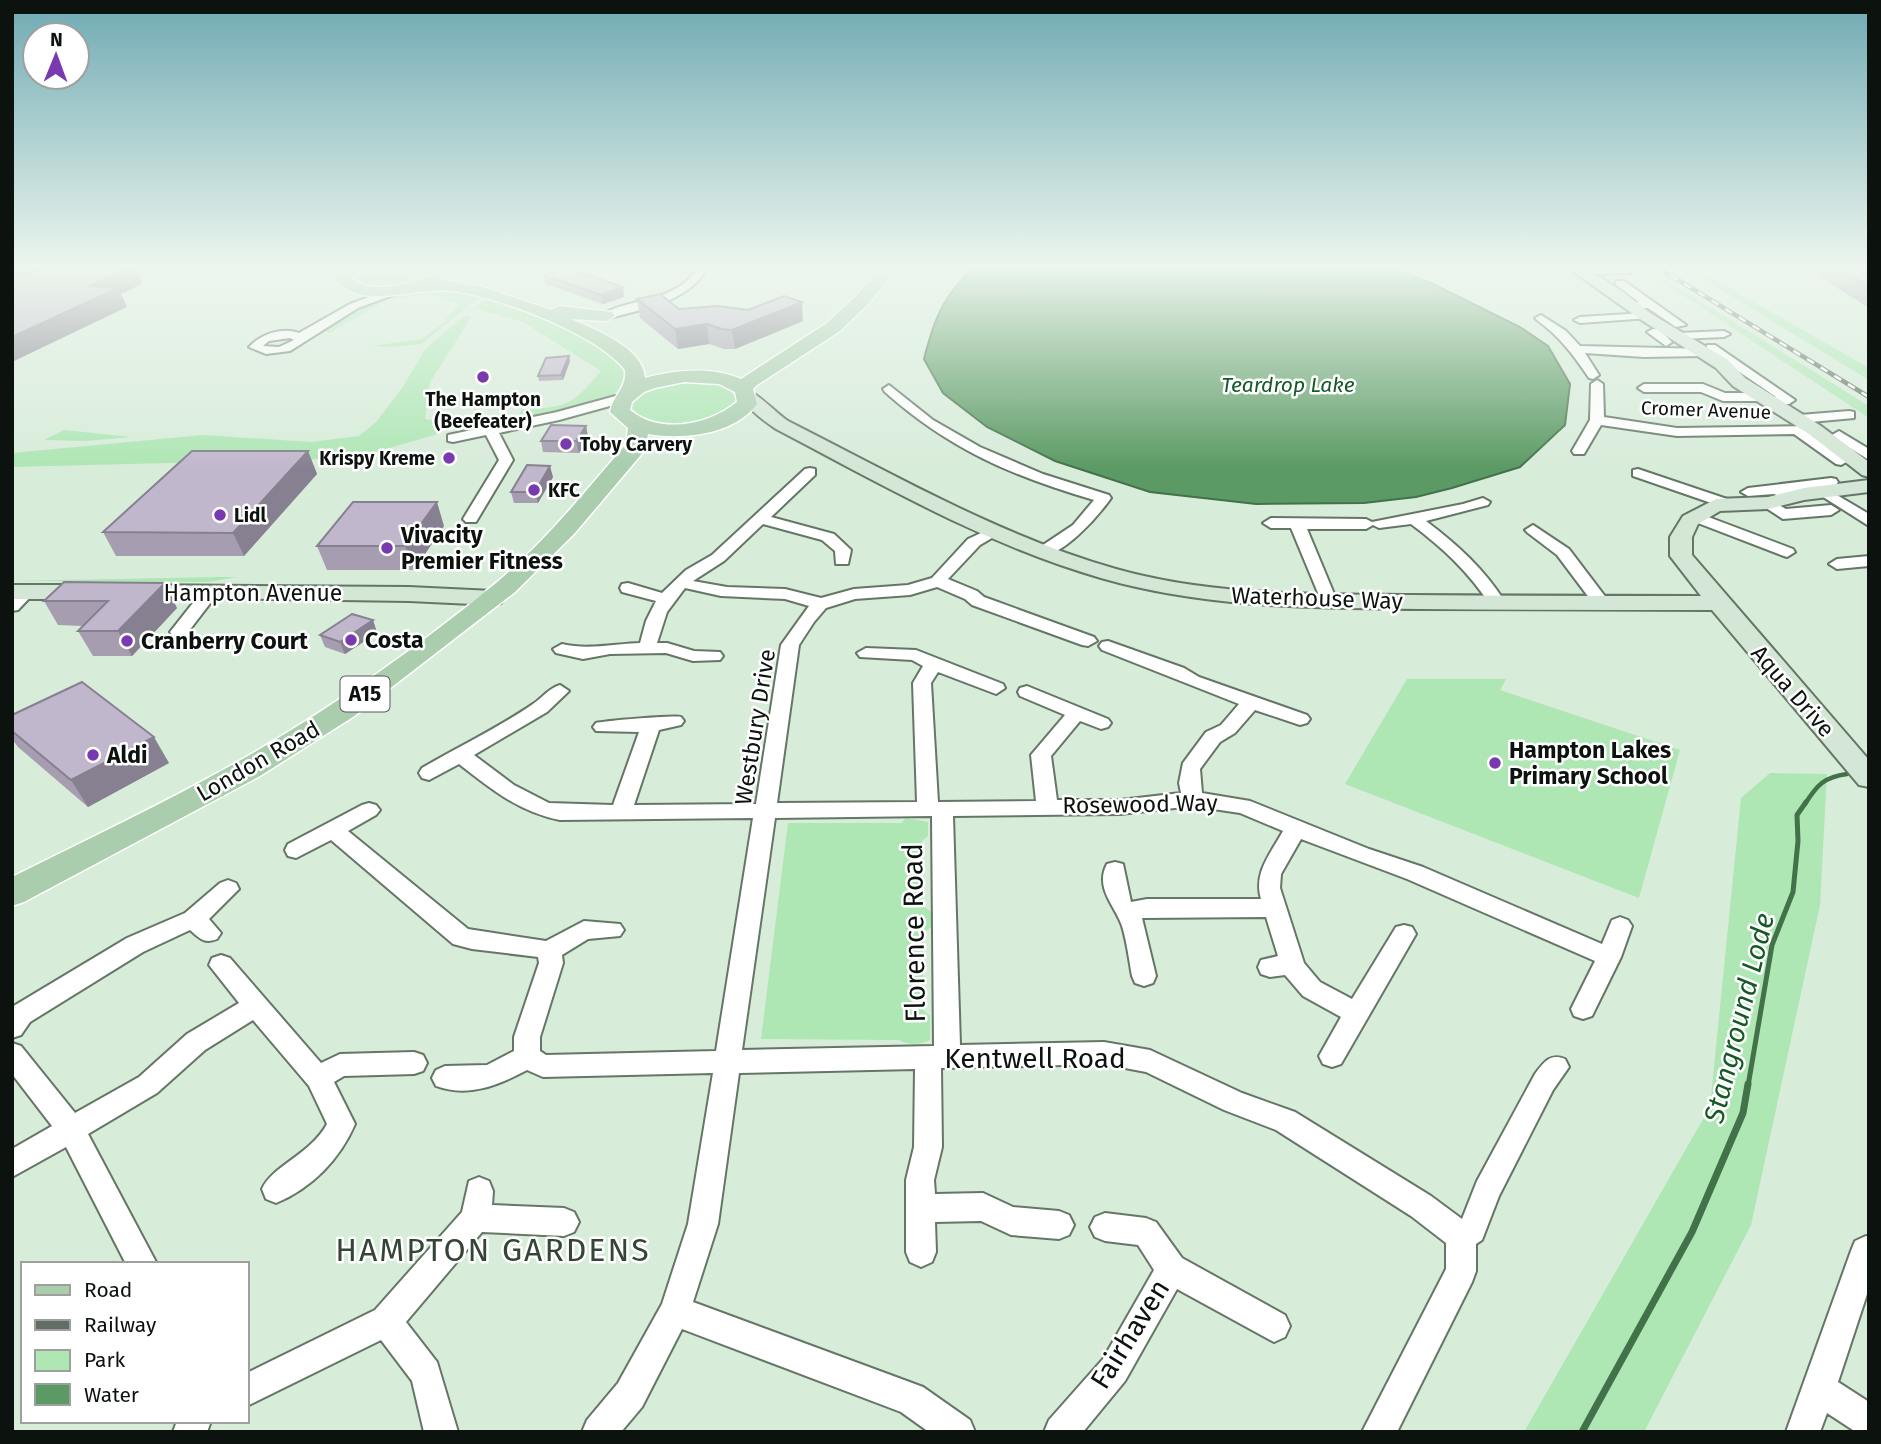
<svg xmlns="http://www.w3.org/2000/svg" width="1881" height="1444" font-family="'Fira Sans',sans-serif">
<style>
.green{fill:#aee6b4}
.water{fill:#5b9a64;stroke:#43714a;stroke-width:2}
.lines{fill:none;stroke-linecap:round;stroke-linejoin:round}
.stream-far2{stroke:#43714a;stroke-width:4.5}
.stream-far1{stroke:#43714a;stroke-width:5}
.stream{stroke:#43714a;stroke-width:7}
.street-casing{stroke:#657666;stroke-width:4}
.secondary-casing{stroke:#657666;stroke-width:4}
.primary-casing{stroke:#fff;stroke-width:3}
.street{fill:#fff;fill-rule:evenodd}
.secondary{fill:#d4e6d6;fill-rule:evenodd}
.primary{fill:#aacdae;fill-rule:evenodd}
.rail-casing{stroke:#626e63;stroke-width:4.5}
.rail{stroke:#fff;stroke-width:2.5;stroke-dasharray:8;stroke-linecap:butt}
.wall{fill:#a69db0}
.shaded-wall{fill:#878090}
.building{fill:#c1b7cd;stroke:#878090;stroke-width:2}
.poi-dot{fill:#7a3aaf;stroke:#fff;stroke-width:2.5}
.labels{text-anchor:middle;dominant-baseline:central;stroke-width:5;stroke-linejoin:round;paint-order:stroke}
.far-poi-label{font-size:19px;font-weight:bold;fill:#0c120d;stroke:#fff;text-anchor:start}
.far-street-label{font-size:19px;fill:#0c120d;stroke:#fff}
.far-water-label{font-size:21px;font-style:italic;fill:#155926;stroke:#fff}
.shield{fill:#fff;stroke:#555956;stroke-width:2}
.shield-label{font-size:21px;font-weight:bold;fill:#0c120d}
.poi-label{font-size:23px;font-weight:bold;fill:#0c120d;stroke:#fff;text-anchor:start}
.street-label{font-size:23px;fill:#0c120d;stroke:#fff}
.near-street-label{font-size:28px;fill:#0c120d;stroke:#fff}
.near-water-label{font-size:28px;font-style:italic;fill:#155926;stroke:#fff}
.near-quarter-label{font-size:32px;letter-spacing:2px;fill:#344436;stroke:#fff}
</style>
<rect width="100%" height="100%" fill="#d8ecda"/>
<!-- green -->
<path class="green" d="M367 267H440V270C425 286 374 294 356 278L357 274Z
M1640 267H1645L1869 406V418Z
M1683 267H1693L1869 368V380Z
M419 288 464 291 480 297 421 344 392 347 371 346 422 339 443 323 459 304 428 294 389 299 329 333 326 331C340 305 393 295 419 288Z
M488 299C514 306 679 359 606 399 580 412 545 414 517 419L522 409C568 408 572 405 601 371L523 322 473 308Z
M464 316H472L430 382 425 419 441 422 438 434 365 455 328 459 12 467V453L203 435 311 442 359 436 376 422 402 388 426 348Z
M684 381C701 382 730 379 736 400 720 429 661 429 636 413L632 407C639 385 666 384 684 381Z
M64 430 131 437 85 441 44 440Z
M218 577H237L208 582 12 581Z
M1407 679H1506L1500 690 1680 750 1639 898 1345 784Z
M1770 773 1827 774 1820 905 1751 1225 1644 1432H1524L1710 1107 1741 798Z
M906 818 928 822V836L922 841V905L934 914V925L923 933V1010L930 1016V1040C920 1045 908 1045 899 1040L761 1039 788 823H901Z"/>
<!-- water -->
<path class="water" d="M973 267H1390L1431 283 1520 327 1548 346 1570 384 1565 425 1520 467 1452 488 1416 497 1364 503 1256 504 1150 492 1055 461 987 427 943 393 924 359C935 316 942 300 973 267Z"/>
<g class="lines">
<!-- stream-far2 -->
<path class="stream-far2" d="M1805 804C1817 785 1824 777 1847 774"/>
<!-- stream-far1 -->
<path class="stream-far1" d="M1748 1086 1772 945 1793 892 1798 841 1797 815 1806 802"/>
<!-- stream -->
<path class="stream" d="M1582 1432 1692 1232 1743 1113 1748 1084"/>
<defs>
<path id="street" d="M698 267H708C690 301 644 309 610 318L600 316C627 297 677 304 698 267Z
M1631 267 1635 270 1630 273 1583 274 1578 271 1583 268Z
M1616 281H1624L1686 325 1676 327 1648 308H1629V304L1639 302 1616 285Z
M400 286 404 287V291L358 308 290 351 266 354 249 347C261 334 282 327 299 333L350 304ZM290 338 294 340 279 347 263 346 269 341Z
M1645 313 1651 316 1649 318 1580 323 1574 320 1580 317Z
M1541 315 1566 331 1580 346 1707 349V345H1715L1795 400 1789 404 1768 405 1762 401H1723L1701 392H1644L1638 388 1644 384H1703L1725 393H1761L1767 397H1776L1709 351 1704 356 1644 357 1585 353 1599 375 1593 379 1589 378C1573 354 1560 337 1537 320L1535 318Z
M1674 329 1679 333 1724 331 1730 334 1724 337 1680 339 1675 335H1665L1672 342 1666 346 1647 332 1653 329Z
M1597 380 1603 384 1604 417 1677 428 1815 426 1822 430 1811 434 1848 461 1841 465 1836 464 1794 434 1677 436 1601 425 1584 454H1574L1572 451 1590 420 1591 384Z
M889 385 933 420 980 447 1043 474 1109 495 1111 498C1099 515 1060 561 1037 555L1035 552 1037 549 1073 525 1094 500C1012 476 949 449 885 392L883 389Z
M623 394 629 398 628 401 559 420 499 433 513 460 476 522H466L463 519 499 460 486 435 453 442 448 441V435L557 412Z
M1849 411 1854 412V418L1800 423 1793 419 1800 415Z
M1839 431 1869 449V460L1834 438 1832 435Z
M810 468 815 469V475L771 517 834 534 851 550 848 564H836L835 551 822 540 763 524 724 561 693 581 727 587 785 589 821 598 854 589 908 585 932 578 968 539 994 527 1002 532 980 545 948 579 977 591 984 597 1094 637 1097 641 1088 646 1082 645 972 605 965 599 937 587 910 595 855 599 826 608 814 622 799 645 777 803 917 802 913 683 923 666 912 660 860 657 857 653 866 648 916 650 1003 684 1005 688 996 694 938 672 931 683 938 802 1036 801 1031 755 1065 715 1020 696 1018 692 1020 688 1027 686 1108 719 1111 723 1108 727 1101 729 1080 721 1051 756 1057 800H1120L1181 793 1179 783 1183 763 1206 732 1221 725 1239 704 1102 650 1099 646 1102 642 1108 641 1184 668 1199 677 1307 715 1310 719 1307 723 1300 725 1255 710 1235 733 1220 742 1200 769 1202 793 1250 801 1369 849 1423 867 1602 944 1612 920 1620 917 1628 920 1632 926 1621 957 1592 1016 1583 1019 1574 1016 1571 1009 1595 961 1407 879 1301 839 1281 874 1280 888 1304 963 1320 982 1352 999 1396 927 1404 925 1412 927 1416 934 1341 1064 1332 1067 1323 1064 1319 1056 1341 1017 1303 996 1285 975 1270 977 1261 974 1258 967 1261 960 1278 956 1266 917 1142 918 1156 976 1153 983 1144 986 1135 983 1132 976C1129 960 1127 942 1122 926 1116 907 1094 888 1107 864L1115 862 1123 864 1131 902 1147 899H1261C1253 873 1271 853 1283 831L1240 813 1193 806 1120 814 953 816 960 1045 1104 1042 1150 1050 1242 1093 1295 1112 1431 1196 1462 1219 1477 1181 1535 1074C1544 1062 1550 1053 1565 1059L1569 1067 1553 1090 1499 1196 1482 1240 1476 1244V1271L1472 1282 1397 1432H1362L1446 1269V1243L1411 1216 1276 1130 1224 1110 1146 1072 1104 1064 941 1068 942 1147 934 1180 935 1194 983 1193 1013 1207 1059 1211 1069 1215 1074 1225 1069 1235 1059 1239 1011 1235 981 1221 935 1222 936 1252 932 1262 921 1267 910 1262 906 1252V1180L914 1147 915 1069 739 1073 718 1224 693 1302 923 1387 970 1420 975 1432H929L901 1412 682 1329 642 1407 621 1432H582L587 1420 618 1383 662 1304 688 1224 713 1073 543 1077 527 1070C499 1085 468 1098 436 1086L432 1078 436 1070 445 1066 487 1065 514 1051V1037L539 963 538 957 472 949 453 944 331 840 296 858 288 856 285 850 288 844 362 805 369 803 376 805 380 810 376 815 348 831 468 929 546 941 584 921 620 924 624 930 620 936 588 939 562 955 563 963 540 1037V1051L546 1055 716 1051 753 818 560 820C519 812 491 789 459 764L429 780 422 778 419 773 422 768C458 747 498 728 533 704 542 698 549 688 560 685L569 691 547 712 474 755 514 785 549 803 613 805 639 732 596 731 593 727 596 723C603 721 676 715 681 717L684 721 681 725 659 730 634 805 756 804 781 645 809 606 785 599 721 596 685 588 667 612 657 643H667L694 651 720 652 723 656 720 660 693 661 666 653 610 654 583 659 556 653 553 649 562 644C588 650 613 644 640 643L646 621 656 601 622 592 620 588 622 584 628 583 662 593 686 570 712 555 805 469ZM932 816 934 1046 742 1050 775 818Z
M1638 469 1730 500 1732 503 1725 507 1720 506 1633 476V470Z
M1831 478 1836 479 1838 482 1836 485 1791 492 1793 495 1786 499 1774 494 1748 496 1741 492 1748 488Z
M1825 488 1869 514V526L1820 495 1818 492 1820 489Z
M1483 498 1490 502 1488 505 1426 521C1458 545 1484 569 1505 602L1497 607 1491 606C1469 572 1443 548 1411 524L1379 528 1373 525 1366 529H1307L1337 601 1329 606 1323 605 1291 528H1271L1263 523 1271 518 1366 519 1372 522 1463 504Z
M1768 499 1786 509 1831 505 1839 510 1831 515 1783 519 1763 506 1761 503 1763 500Z
M1695 512 1793 549 1795 552 1787 557 1781 555 1690 520 1687 517Z
M1533 525 1569 549 1610 603 1608 607H1596L1557 555 1528 533 1525 530Z
M1869 556V566L1837 569 1829 564 1837 559Z
M28 586 36 591 18 610 12 611V597Z
M210 588 218 593 188 632 192 638 183 643 177 642 170 632 204 589Z
M228 880 236 883 239 889 209 919 221 933 217 939C205 944 200 939 190 930L143 952 30 1022 21 1035 12 1038V1007L127 938 185 913 220 883Z
M221 955 230 958 321 1063 340 1054 414 1052 423 1055 427 1063 423 1071 414 1074 344 1076 334 1082 355 1124C340 1159 312 1188 276 1203L266 1199 262 1189C272 1166 311 1154 327 1124L309 1086 253 1020 205 1050 157 1093 88 1134 157 1264H126L66 1147 12 1177V1149L52 1126 12 1074V1043L21 1046 75 1113 139 1077 187 1034 239 1003 209 965 212 958Z
M479 1177 489 1181 493 1191 492 1205 564 1208 574 1212 579 1222 574 1232 564 1236 482 1232 406 1322 437 1362 458 1432H424L412 1381 381 1340 247 1406V1373L375 1310 462 1212 469 1181Z
M1105 1213 1146 1218 1156 1222 1182 1258 1285 1315 1290 1326 1285 1337 1274 1342 1177 1289 1125 1381 1083 1432H1044L1049 1420 1103 1359 1154 1270 1138 1245 1105 1241 1095 1237 1090 1227 1095 1217Z
M1866 1236 1869 1237V1288L1838 1382 1869 1402V1432H1856L1827 1413 1820 1432H1786L1851 1251 1855 1241Z
M177 1421H211L207 1432H173Z"/>
<path id="secondary" d="M12 267H21L14 271Z
M1567 267H1584L1622 291 1650 313 1728 360 1745 378 1821 426 1869 462V477L1862 475 1809 434 1733 386 1716 368 1640 319Z
M748 391C759 394 777 414 788 421 895 475 1000 536 1116 569 1211 596 1312 594 1410 595 1507 596 1604 596 1701 596L1670 556V537L1683 516 1716 499 1768 497 1804 488 1869 480V492L1804 500 1768 509 1720 511 1698 524 1692 537V555L1869 760V787L1859 785 1712 610C1615 610 1518 610 1421 609 1314 608 1205 608 1101 578 986 545 881 484 776 429 761 419 750 410 739 396Z
M12 585H87L95 587 98 592 95 597 87 599H12Z
M133 585 409 587 493 591 501 593 504 598 501 603 493 605 409 601 125 597 122 592 125 587Z"/>
<path id="primary" d="M345 267H364L351 278C373 297 412 281 436 275L444 280 483 287 551 310 559 306 612 312 615 316 606 321 571 319C595 330 643 347 645 378 676 370 710 366 741 379L827 323 857 295 881 267H897L869 303 840 331 757 385 753 389 757 404C734 435 683 440 648 434L645 450 574 534 515 592 353 717 260 776 24 902 12 906V877C88 839 165 803 239 761 329 710 416 649 496 583 545 542 585 492 626 444L628 428 610 412C613 395 627 388 625 370 597 334 497 296 452 291 417 286 361 312 335 279ZM684 382 719 384 735 392 737 402C709 425 660 435 630 410L632 402 644 392 655 388Z"/>
</defs>
<!-- street casing -->
<use href="#street" class="street-casing"/>
<!-- secondary casing -->
<use href="#secondary" class="secondary-casing"/>
<!-- primary casing -->
<use href="#primary" class="primary-casing"/>
<!-- street -->
<use href="#street" class="street"/>
<!-- secondary -->
<use href="#secondary" class="secondary"/>
<!-- primary -->
<use href="#primary" class="primary"/>
<defs>
<path id="rail" d="M1657 267 1869 397"/>
</defs>
<!-- rail casing -->
<use href="#rail" class="rail-casing"/>
<!-- rail -->
<use href="#rail" class="rail"/>
</g>
<!-- wall -->
<path class="wall" d="M1804 267H1869V308Z
M544 275 623 287 624 297 603 304 546 284Z
M637 299 679 309 803 321 735 349H724L709 344 678 349 640 318Z
M570 361 563 380 539 381 538 376Z
M586 426 588 437 579 453 543 452 541 441Z
M308 451 317 474 244 556H116L103 532Z
M553 477 538 503H514L511 492Z
M444 526 414 570H327L317 546Z
M64 582 177 608 132 656H93L78 631 83 626 58 625 44 601Z
M373 620 377 633 345 654 325 647 320 635Z
M12 715 169 763 88 807 18 747 12 739Z"/>
<!-- shaded-wall -->
<path class="shaded-wall" d="M130 267H136L142 284 121 294 127 307 12 362V337L90 286Z
M623 287 624 297 603 304 601 295Z
M802 302 803 321 735 349 732 330Z
M707 324 709 344 678 349 675 329Z
M569 356 570 361 563 380 561 375Z
M586 426 588 437 579 453 576 441Z
M308 451 317 474 244 556 233 533Z
M550 466 553 477 538 503 535 492Z
M437 502 444 526 414 570 405 546Z
M165 583 177 608 132 656 118 631Z
M373 620 377 633 345 654 340 642Z
M154 737 169 763 88 807 71 780Z"/>
<!-- building -->
<path class="building" d="M59 267H130L90 286 118 288 12 337V275Z
M1837 267H1869V286Z
M567 268 623 287 601 295 544 275Z
M660 294 679 309 718 306 748 310 784 296 802 302 732 330 722 329 707 324 675 329 637 299Z
M569 356 561 375 538 376 546 358Z
M551 425 586 426 576 441H541Z
M192 451H308L233 533 103 532Z
M527 465 550 466 535 492H511Z
M353 502H437L405 546H317Z
M64 582 165 583 118 631H78L108 601H44Z
M352 614 373 620 340 642 320 635Z
M82 682 154 737 71 780 12 731V715Z"/>
<!-- sky -->
<linearGradient id="sky" x2="0" y2="1"><stop stop-color="#6faab3"/><stop offset="0.57" stop-color="#edf6ee"/><stop offset="1" stop-color="#edf6ee" stop-opacity="0"/></linearGradient>
<rect width="1881" height="469" fill="url(#sky)"/>
<!-- markers -->
<g class="poi-dot">
<circle cx="483" cy="377" r="7"/>
<circle cx="566" cy="444" r="7"/>
<circle cx="449" cy="458" r="7"/>
<circle cx="534" cy="490" r="7"/>
<circle cx="220" cy="515" r="7"/>
<circle cx="387" cy="548" r="7"/>
<circle cx="351" cy="640" r="7"/>
<circle cx="127" cy="641" r="7"/>
<circle cx="93" cy="755" r="7"/>
<circle cx="1495" cy="763" r="7"/>
</g>
<g class="labels">
<!-- far-poi labels -->
<g class="far-poi-label">
<text x="483" y="399" text-anchor="middle">The Hampton<tspan x="483" dy="22">(Beefeater)</tspan></text>
<text x="580" y="444">Toby Carvery</text>
<text x="435" y="458" text-anchor="end">Krispy Kreme</text>
<text x="548" y="490">KFC</text>
<text x="234" y="515">Lidl</text>
</g>
<!-- far-street labels -->
<g class="far-street-label">
<text transform="translate(1706 410) rotate(2)">Cromer Avenue</text>
</g>
<!-- far-water labels -->
<g class="far-water-label">
<text x="1288" y="385">Teardrop Lake</text>
</g>
<!-- shield labels -->
<rect class="shield" x="340.5" y="676.5" width="49" height="35" rx="5"/>
<g class="shield-label">
<text x="365" y="694">A15</text>
</g>
<!-- poi labels -->
<g class="poi-label">
<text x="401" y="535">Vivacity<tspan x="401" dy="26">Premier Fitness</tspan></text>
<text x="365" y="640">Costa</text>
<text x="141" y="641">Cranberry Court</text>
<text x="1509" y="750">Hampton Lakes<tspan x="1509" dy="26">Primary School</tspan></text>
<text x="107" y="755">Aldi</text>
</g>
<!-- street labels -->
<g class="street-label">
<text x="253" y="593">Hampton Avenue</text>
<text transform="translate(1317 598) rotate(2)">Waterhouse Way</text>
<text transform="translate(1793 691) rotate(49)">Aqua Drive</text>
<text transform="translate(755 727) rotate(-81)">Westbury Drive</text>
<text transform="translate(258 761) rotate(-30)">London Road</text>
<text transform="translate(1140 804) rotate(-1)">Rosewood Way</text>
</g>
<!-- near-street labels -->
<g class="near-street-label">
<text transform="translate(914 933) rotate(-91)">Florence Road</text>
<text x="1035" y="1058">Kentwell Road</text>
<text transform="translate(1130 1334) rotate(-58)">Fairhaven</text>
</g>
<!-- near-water labels -->
<g class="near-water-label">
<text transform="translate(1739 1018) rotate(-76)">Stanground Lode</text>
</g>
<!-- near-quarter labels -->
<g class="near-quarter-label">
<text x="493" y="1250">HAMPTON GARDENS</text>
</g>
</g>
<!-- border -->
<rect width="1881" height="1444" fill="none" stroke="#0c120d" stroke-width="28"/>
<!-- legend -->
<rect x="21" y="1262" width="228" height="161" fill="#ffffff" stroke="#9ea09e" stroke-width="2"/>
<rect x="35" y="1285" width="35" height="10" fill="#aacdae" stroke="#9ea09e" stroke-width="2"/>
<text x="84" y="1297" font-size="21" fill="#0c120d">Road</text>
<rect x="35" y="1320" width="35" height="10" fill="#626e63" stroke="#9ea09e" stroke-width="2"/>
<text x="84" y="1332" font-size="21" fill="#0c120d">Railway</text>
<rect x="35" y="1350" width="35" height="21" fill="#aee6b4" stroke="#9ea09e" stroke-width="2"/>
<text x="84" y="1367" font-size="21" fill="#0c120d">Park</text>
<rect x="35" y="1384" width="35" height="21" fill="#5b9a64" stroke="#9ea09e" stroke-width="2"/>
<text x="84" y="1402" font-size="21" fill="#0c120d">Water</text>
<!-- north arrow -->
<g transform="translate(56 56) rotate(1)"><circle r="33" fill="#ffffff" stroke="#9ea09e" stroke-width="2"/>
<path d="M0-5L12 26L0 18L-12 26Z" fill="#7a3aaf"/>
<text y="-10" font-size="19" font-weight="bold" text-anchor="middle" fill="#0c120d">N</text>
</g>
</svg>
